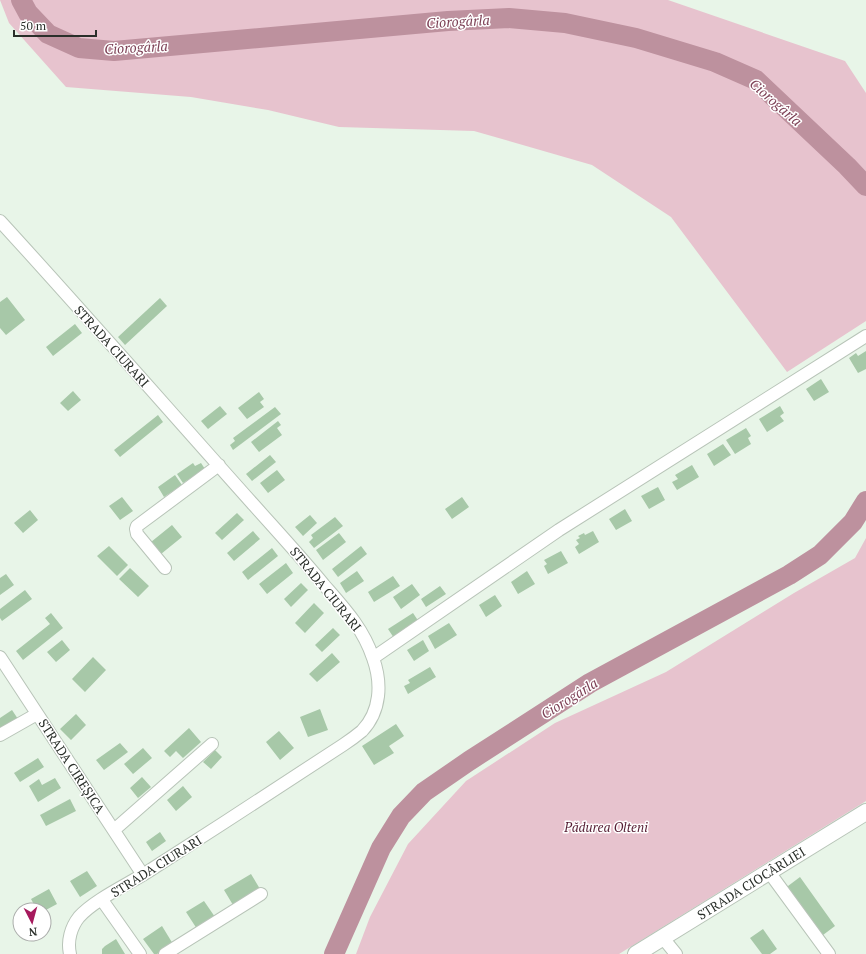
<svg xmlns="http://www.w3.org/2000/svg" width="866" height="954" font-family="'PT Serif',serif">
<style>
.green{fill:#e7c3ce}
.lines{fill:none;stroke-linecap:round;stroke-linejoin:round}
.river{stroke:#bd919e;stroke-width:20}
.building{fill:#a7c8a8}
.minor-casing{stroke:#b8c4b8;stroke-width:14}
.tertiary-casing{stroke:#b8c4b8;stroke-width:18}
.minor{stroke:#fff;stroke-width:12}
.tertiary{stroke:#fff;stroke-width:16}
.labels{text-anchor:middle;dominant-baseline:central;stroke-width:3;stroke-linejoin:round;paint-order:stroke}
.street-label{font-size:13px;fill:#2a2f2a;stroke:#fff}
.park-label{font-size:13px;font-style:italic;fill:#561e34;stroke:#fff}
.water-label{font-size:14px;font-style:italic;fill:#7d4156;stroke:#fff}
</style>
<rect width="100%" height="100%" fill="#e8f5e8"/>
<!-- green -->
<path class="green" d="M0 0H668L845 61 866 93V321L787 372 671 217 592 165 474 131 339 127 268 110 191 97 66 87 9 23Z
M866 538V801L619 954H356L370 917 408 844 466 781 555 723 666 672 794 593 855 558Z"/>
<g class="lines">
<!-- river -->
<path class="river" d="M21 0 28 13 48 34 79 48 114 51 448 21 509 18 565 23 636 38 715 62 756 80 847 166 866 186
M334 954 381 848 401 816 424 792 469 761 590 683 789 575 820 555 853 522 866 501"/>
</g>
<!-- building -->
<path class="building" d="M7 297 25 320 6 335 0 328V302Z
M160 298 167 306 125 345 118 337Z
M75 324 82 333 53 356 46 347Z
M866 351V369L858 373 849 358 856 353 858 356Z
M821 379 829 392 814 401 806 389Z
M73 391 81 400 68 411 60 403Z
M259 392 264 399 260 402 264 407 247 419 238 408Z
M220 406 227 414 208 429 201 421Z
M780 406 784 413 780 416 784 421 767 432 759 419Z
M275 407 281 414 233 450 230 445 235 441 233 438Z
M158 415 163 422 120 457 114 450Z
M278 421 281 425 277 428 282 435 259 452 251 442Z
M746 428 751 436 748 438 751 444 735 454 726 440Z
M723 444 731 455 714 466 707 454Z
M270 455 276 462 252 481 246 474Z
M193 463 195 466 201 463 205 469 183 483 177 474Z
M692 465 699 477 677 490 672 482 678 479 675 475Z
M277 470 285 480 268 493 260 483Z
M175 475 182 485 164 497 158 487Z
M658 487 665 500 649 509 641 496Z
M122 497 133 511 120 520 109 506Z
M462 497 469 507 452 519 445 509Z
M625 509 632 521 616 530 609 519Z
M30 510 38 520 23 533 14 523Z
M237 513 244 520 222 540 215 533Z
M310 515 317 523 303 536 295 527Z
M335 517 343 526 314 548 309 542 313 538 311 535Z
M172 525 182 537 161 554 151 542Z
M253 531 260 539 234 561 227 553Z
M593 531 599 542 579 554 575 547 579 544 576 540 580 538 578 536 584 533 585 535Z
M339 533 346 542 323 560 316 550Z
M109 546 128 565 117 576 97 556Z
M361 546 367 554 338 577 332 569Z
M272 548 278 556 248 580 242 572Z
M561 551 568 563 548 574 544 566 547 564 544 560Z
M286 563 293 573 267 594 259 584Z
M130 568 149 586 138 597 119 579Z
M357 571 364 581 346 593 340 583Z
M527 571 535 584 518 594 511 582Z
M6 574 14 585 0 595V578Z
M393 576 400 586 374 602 368 592Z
M301 583 308 590 291 607 284 599Z
M412 584 420 595 401 609 393 597Z
M440 586 446 594 426 607 421 599Z
M25 590 32 599 2 621 0 618V609Z
M495 595 502 606 486 617 479 605Z
M314 603 324 613 305 633 295 623Z
M51 613 63 628 23 660 16 651 50 624 45 618Z
M413 613 419 622 394 638 388 629Z
M449 623 457 635 435 649 428 636Z
M333 628 340 635 322 652 315 645Z
M62 640 70 650 56 662 47 652Z
M423 640 429 651 414 661 407 650Z
M332 653 340 662 317 682 309 674Z
M93 657 106 670 85 692 72 679Z
M430 667 436 677 408 694 404 686 410 683 408 680Z
M320 709 328 730 308 737 300 717Z
M12 710 18 719 0 730V718Z
M76 714 86 725 71 740 60 729Z
M396 724 404 736 389 746 394 753 374 765 362 746Z
M189 728 201 742 183 758 176 751 170 757 164 751Z
M279 731 294 748 280 760 266 742Z
M120 743 128 752 104 770 96 760Z
M143 748 152 758 133 774 124 764Z
M215 750 222 757 211 769 203 762Z
M38 758 44 767 20 782 14 773Z
M142 777 151 787 138 798 130 788Z
M55 778 61 788 38 802 29 786 39 779 42 785Z
M183 786 192 797 176 811 167 800Z
M70 799 76 811 46 826 40 815Z
M160 832 166 841 152 851 146 842Z
M87 871 97 886 80 897 70 881Z
M251 874 260 889 233 905 224 890Z
M800 877 835 926 819 938 784 889Z
M49 889 57 904 44 911V910H37L31 899Z
M204 901 215 917 197 929 186 912Z
M162 926 173 944 157 954H154L143 939Z
M763 929 777 949 770 954H762L750 938Z
M116 939 125 954H102V949L105 946Z"/>
<g class="lines">
<defs>
<path id="minor" d="M0 221C85 314 168 409 252 503 276 530 301 557 324 585 344 608 363 628 373 658 382 683 381 711 362 731 356 736 349 741 343 745 279 787 216 828 152 869 131 883 95 899 79 917 71 927 67 941 70 954
M165 568 137 534 136 529 137 526 219 465
M0 657 143 875
M373 658 559 530 866 336
M0 735 37 714
M114 830 212 744
M769 872 829 954
M102 900 140 954
M663 938 676 954
M165 954 261 894"/>
<path id="tertiary" d="M636 954 866 812"/>
</defs>
<!-- minor casing -->
<use href="#minor" class="minor-casing"/>
<!-- tertiary casing -->
<use href="#tertiary" class="tertiary-casing"/>
<!-- minor -->
<use href="#minor" class="minor"/>
<!-- tertiary -->
<use href="#tertiary" class="tertiary"/>
</g>
<g class="labels">
<!-- street labels -->
<g class="street-label">
<text transform="translate(112 346) rotate(48)">STRADA CIURARI</text>
<text transform="translate(326 589) rotate(51)">STRADA CIURARI</text>
<text transform="translate(72 766) rotate(57)">STRADA CIREȘICA</text>
<text transform="translate(156 866) rotate(-32)">STRADA CIURARI</text>
<text transform="translate(751 883) rotate(-32)">STRADA CIOCÂRLIEI</text>
</g>
<!-- park labels -->
<g class="park-label">
<text x="606" y="827">Pădurea Olteni</text>
</g>
<!-- water labels -->
<g class="water-label">
<text transform="translate(458 21) rotate(-3)">Ciorogârla</text>
<text transform="translate(136 47) rotate(-3)">Ciorogârla</text>
<text transform="translate(776 102) rotate(41)">Ciorogârla</text>
<text transform="translate(569 698) rotate(-32)">Ciorogârla</text>
</g>
</g>
<!-- north arrow -->
<g transform="translate(32 922) rotate(174)"><circle r="19" fill="#ffffff" stroke="#aaacaa"/>
<path d="M0-3L7 15L0 10L-7 15Z" fill="#a61a5d"/>
<text y="-6" font-size="11" font-weight="bold" text-anchor="middle" fill="#2a2f2a">N</text>
</g>
<!-- scale -->
<path d="M14 30v6h82v-6" fill="none" stroke="#2a2f2a" stroke-width="2"/>
<text x="20" y="30" font-size="12" fill="#2a2f2a" stroke="#ffffff" stroke-width="3" paint-order="stroke">50 m</text>
</svg>
